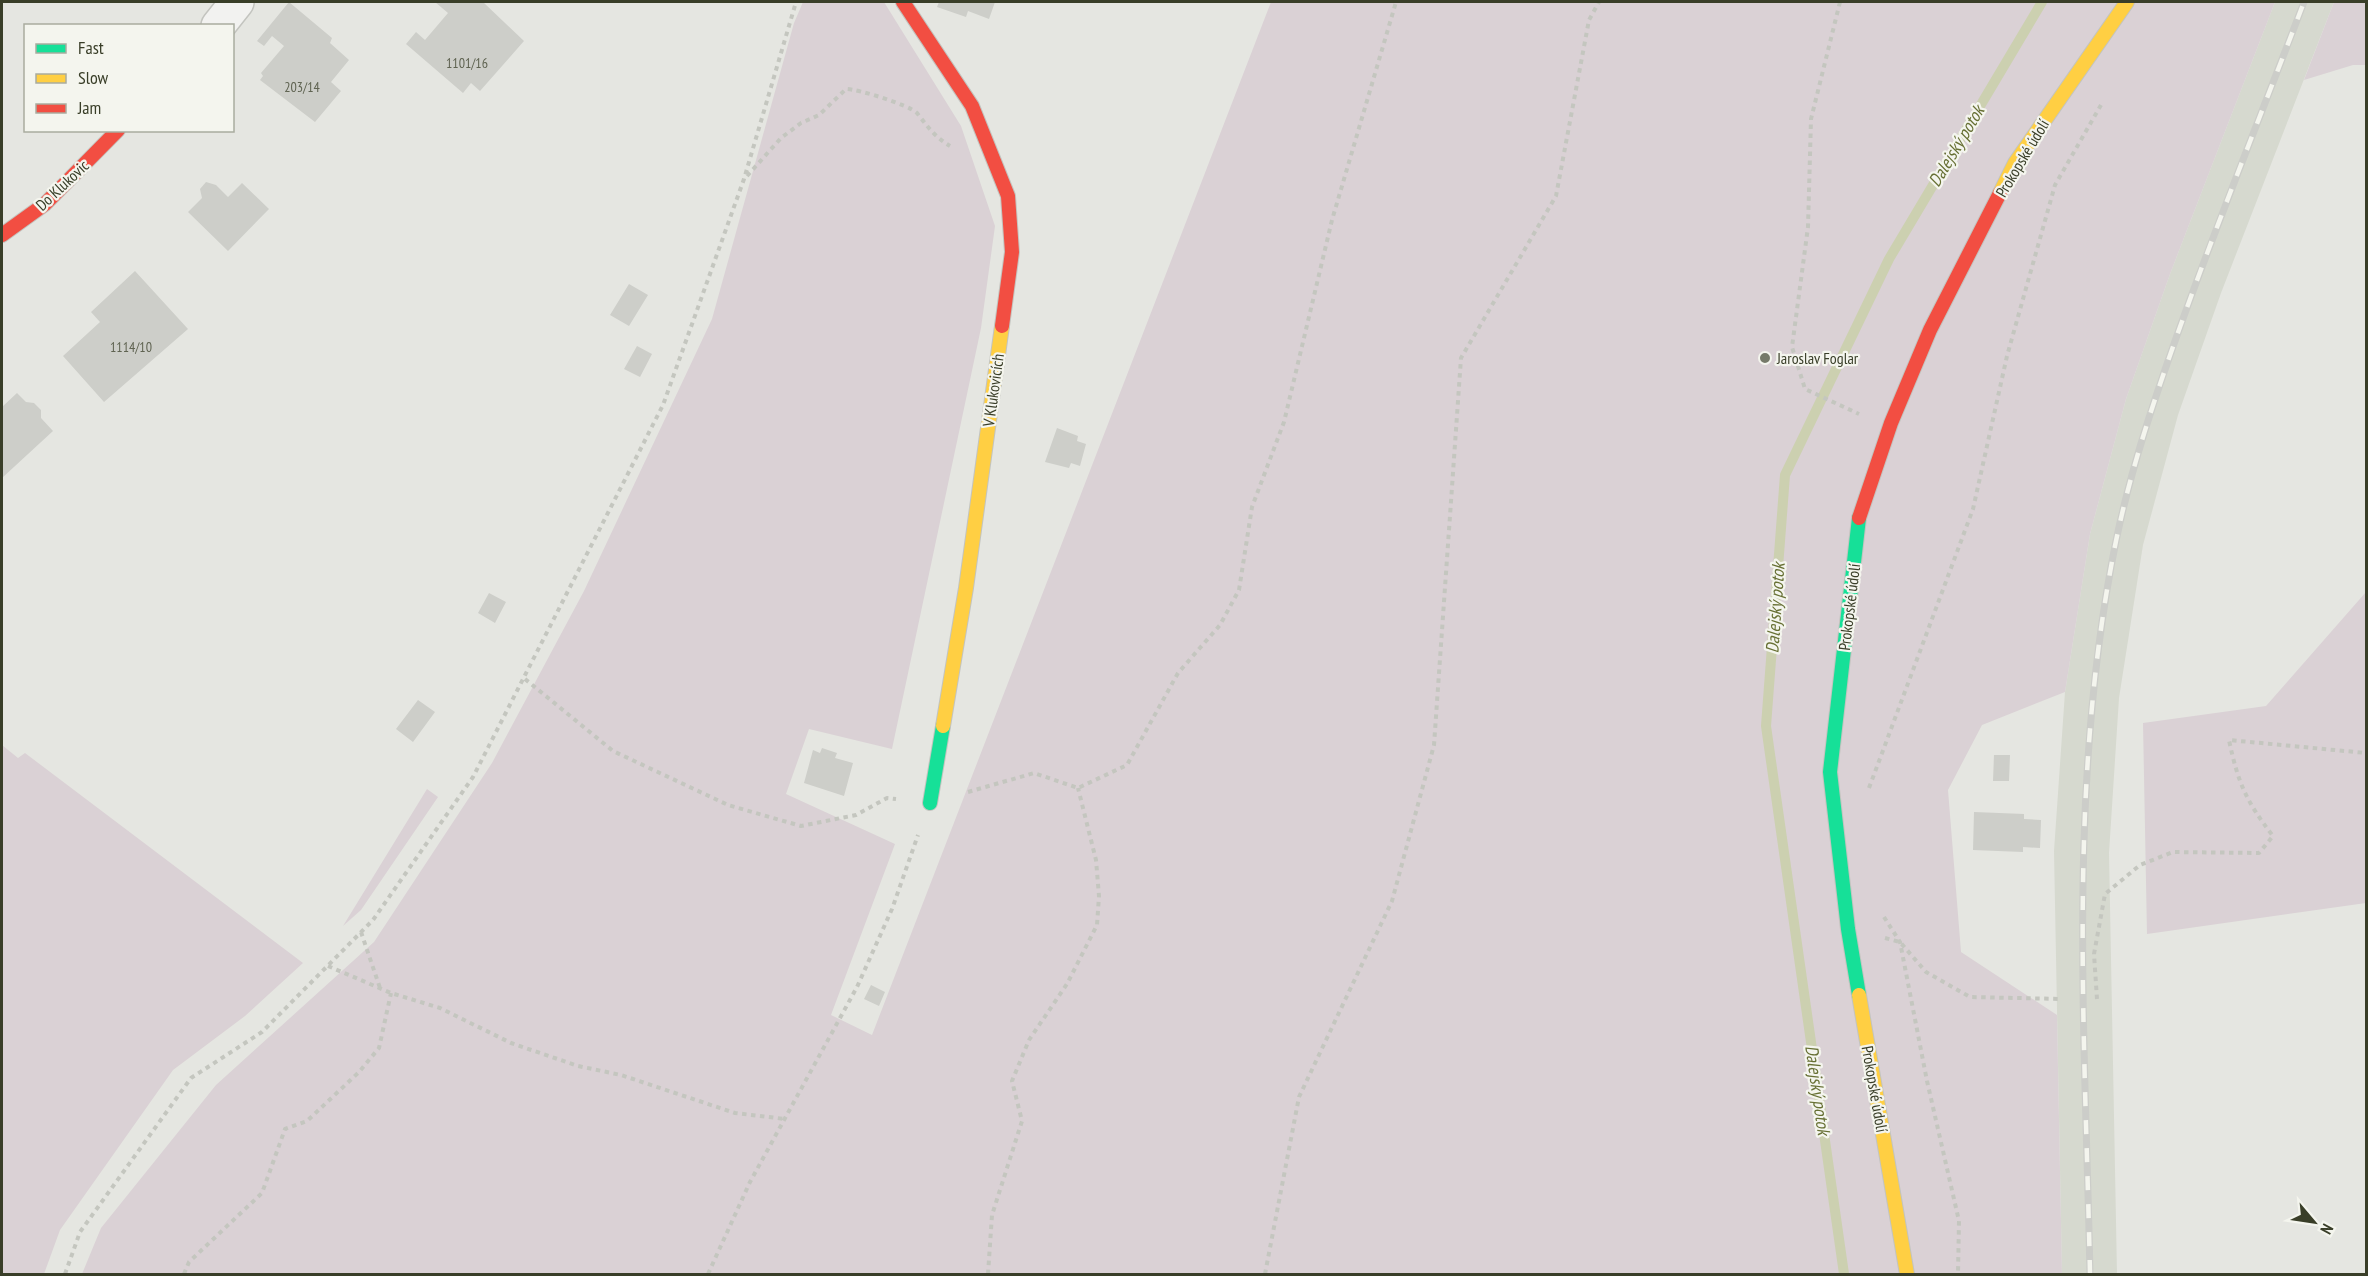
<svg xmlns="http://www.w3.org/2000/svg" width="2368" height="1276" font-family="'PT Sans Narrow',sans-serif">
<style>
.built{fill:#d6d9cf}
.green{fill:#dad1d5}
.lines{fill:none;stroke-linecap:round;stroke-linejoin:round}
.stream{stroke:#ccd0b0;stroke-width:10}
.building{fill:#cdcec9}
.street-casing{stroke:#c3c4bf;stroke-width:36}
.fast-casing{stroke:#c3c4bf;stroke-width:16}
.slow-casing{stroke:#c3c4bf;stroke-width:16}
.jam-casing{stroke:#c3c4bf;stroke-width:16}
.path{stroke:#c4c6bf;stroke-width:4;stroke-dasharray:4.5 4.5;stroke-linecap:butt}
.street{stroke:#f2f2f0;stroke-width:33}
.fast{stroke:#16e098;stroke-width:14}
.slow{stroke:#ffcf43;stroke-width:14}
.jam{stroke:#f24e42;stroke-width:14}
.rail-casing{stroke:#cccdc9;stroke-width:7}
.rail{stroke:#f4f5ee;stroke-width:4.5;stroke-dasharray:14;stroke-linecap:butt}
.poi-dot{fill:#757969;stroke:#f4f5ee;stroke-width:2}
.labels{text-anchor:middle;dominant-baseline:central;stroke-width:4.5;stroke-linejoin:round;paint-order:stroke}
.number-label{font-size:14px;fill:#5f6351}
.street-label{font-size:16px;fill:#393e28;stroke:#f4f5ee}
.poi-label{font-size:16px;fill:#393e28;stroke:#f4f5ee;text-anchor:start}
.water-label{font-size:18px;font-style:italic;fill:#677034;stroke:#f4f5ee}
</style>
<rect width="100%" height="100%" fill="#e5e6e1"/>
<!-- built -->
<path class="built" d="M2275 2H2334L2221 293 2178 415 2143 545 2119 698 2109 853 2117 1274H2062L2054 851 2065 692 2090 534 2126 399 2170 274Z"/>
<!-- green -->
<path class="green" d="M803 2H884L961 126 995 226 981 328 892 749 809 729 786 794 895 844 831 1015 872 1035 1271 2H2275L2170 274 2126 399 2090 534 2065 692 1982 725 1948 790 1961 952 2057 1015 2062 1274H82L101 1228 216 1085 374 942 492 763 584 591 712 319 794 23Z
M2334 2H2366V65H2353L2304 80Z
M2366 592V903L2147 934 2143 723 2266 706Z
M2 745 18 758 25 753 303 963 245 1016 173 1070 60 1230 44 1274H2Z
M427 789 438 797 361 910 343 926Z"/>
<g class="lines">
<!-- stream -->
<path class="stream" d="M1844 1274 1766 726 1785 475 1889 259 2042 2"/>
</g>
<!-- building -->
<path class="building" d="M289 2 332 38 330 43 349 60 331 82 341 91 315 122 260 80 263 76 261 73 284 46 272 36 264 46 257 41Z
M435 2H483L524 41 480 91 471 83 463 93 406 44 416 32 425 40 448 13Z
M939 2H995L989 19 968 11 966 17 937 7Z
M206 182 216 185 228 197 242 183 269 209 228 251 188 212 202 198 200 189Z
M135 271 188 329 104 402 63 356 100 322 91 312Z
M629 284 648 295 629 326 610 315Z
M637 346 652 354 640 377 624 369Z
M17 393 26 402 34 403 41 410V418L53 431 2 478V407Z
M1057 428 1078 436 1077 441 1086 444 1080 466 1071 463 1069 468 1045 462Z
M489 593 506 602 495 623 478 613Z
M418 700 435 712 413 742 396 729Z
M822 748 837 753 835 758 853 763 844 796 804 783 813 750 820 753Z
M1994 755H2010L2009 781H1993Z
M1974 812 2024 814V819L2041 820 2040 848 2023 847V852L1973 850Z
M871 985 885 992 879 1006 864 999Z"/>
<g class="lines">
<defs>
<path id="street" d="M218 26 237 2"/>
<path id="fast" d="M1859 518 1830 772 1848 929 1859 995
M930 803 943 726"/>
<path id="slow" d="M2000 193 2015 163 2127 2
M943 726 966 588 1002 326
M1859 995 1907 1274"/>
<path id="jam" d="M903 2 972 106 1008 196 1012 252 1002 326
M2 235 45 204 118 130
M1859 518 1891 423 1930 330 2000 193"/>
</defs>
<!-- street casing -->
<use href="#street" class="street-casing"/>
<!-- fast casing -->
<use href="#fast" class="fast-casing"/>
<!-- slow casing -->
<use href="#slow" class="slow-casing"/>
<!-- jam casing -->
<use href="#jam" class="jam-casing"/>
<!-- path -->
<path class="path" d="M1840 2 1811 119 1808 227 1792 347 1805 389 1859 414
M747 176 781 138 801 123 819 115 846 89C858 89 909 105 917 113 927 126 935 137 950 146
M525 679 613 751 728 805 801 826 856 815 887 798 896 799
M1869 788 1973 509 2007 356 2055 185 2101 105
M968 792 1034 773 1078 788 1127 765 1178 673 1220 625 1239 590 1252 507 1284 422 1332 220 1396 2
M1884 917 1900 942 1927 1081 1959 1221 1958 1274
M361 932 380 988
M1885 938 1900 942 1926 972 1970 997 2062 999
M328 966 391 993 440 1008 511 1043 578 1066 621 1075 735 1113 785 1119
M2097 999 2094 954 2105 894 2140 865 2173 852 2259 853 2273 836C2246 801 2238 783 2229 740L2366 753
M65 1274 80 1232 191 1078 262 1032 373 920 473 777 663 405 744 179 796 2
M184 1274 189 1262 262 1193 285 1129 307 1121 359 1072 379 1048 391 993
M708 1274 750 1182 857 987 892 909 918 835
M988 1274 992 1215 1022 1121 1012 1081 1029 1040 1067 984 1097 925 1099 896 1096 860 1078 788
M1265 1274 1299 1097 1392 901 1434 745 1461 358 1556 196 1589 20 1599 2"/>
<!-- street -->
<use href="#street" class="street"/>
<!-- fast -->
<use href="#fast" class="fast"/>
<!-- slow -->
<use href="#slow" class="slow"/>
<!-- jam -->
<use href="#jam" class="jam"/>
<defs>
<path id="rail" d="M2090 1274C2085 1030 2067 782 2116 541 2131 468 2155 397 2180 327 2219 218 2263 110 2304 2"/>
</defs>
<!-- rail casing -->
<use href="#rail" class="rail-casing"/>
<!-- rail -->
<use href="#rail" class="rail"/>
</g>
<!-- markers -->
<circle class="poi-dot" cx="1765" cy="358" r="6"/>
<g class="labels">
<!-- number labels -->
<g class="number-label">
<text x="467" y="63">1101/16</text>
<text x="302" y="87">203/14</text>
<text x="131" y="347">1114/10</text>
</g>
<!-- street labels -->
<g class="street-label">
<text transform="translate(2022 158) rotate(-59)">Prokopské údolí</text>
<text transform="translate(62 185) rotate(-43)">Do Klukovic</text>
<text transform="translate(993 390) rotate(-82)">V Klukovicích</text>
<text transform="translate(1849 607) rotate(-83)">Prokopské údolí</text>
<text transform="translate(1875 1089) rotate(80)">Prokopské údolí</text>
</g>
<!-- poi labels -->
<g class="poi-label">
<text x="1777" y="358">Jaroslav Foglar</text>
</g>
<!-- water labels -->
<g class="water-label">
<text transform="translate(1956 146) rotate(-59)">Dalejský potok</text>
<text transform="translate(1775 608) rotate(-86)">Dalejský potok</text>
<text transform="translate(1818 1090) rotate(82)">Dalejský potok</text>
</g>
</g>
<!-- border -->
<rect width="2368" height="1276" fill="none" stroke="#393e28" stroke-width="6"/>
<!-- legend -->
<rect x="24" y="24" width="210" height="108" fill="#f4f5ee" stroke="#a9ac9f" stroke-width="1.5"/>
<rect x="36" y="44" width="30" height="9" fill="#16e098" stroke="#a9ac9f" stroke-width="1.5"/>
<text x="78" y="54" font-size="18" fill="#393e28">Fast</text>
<rect x="36" y="74" width="30" height="9" fill="#ffcf43" stroke="#a9ac9f" stroke-width="1.5"/>
<text x="78" y="84" font-size="18" fill="#393e28">Slow</text>
<rect x="36" y="104" width="30" height="9" fill="#f24e42" stroke="#a9ac9f" stroke-width="1.5"/>
<text x="78" y="114" font-size="18" fill="#393e28">Jam</text>
<!-- north arrow -->
<g transform="translate(2314 1222) rotate(119)" stroke="#f4f5ee" stroke-width="4.5" paint-order="stroke">
<path d="M0-4.5L10 22L0 15L-10 22Z" fill="#393e28"/>
<text y="-9" font-size="16" font-weight="bold" text-anchor="middle" fill="#393e28">N</text>
</g>
</svg>
